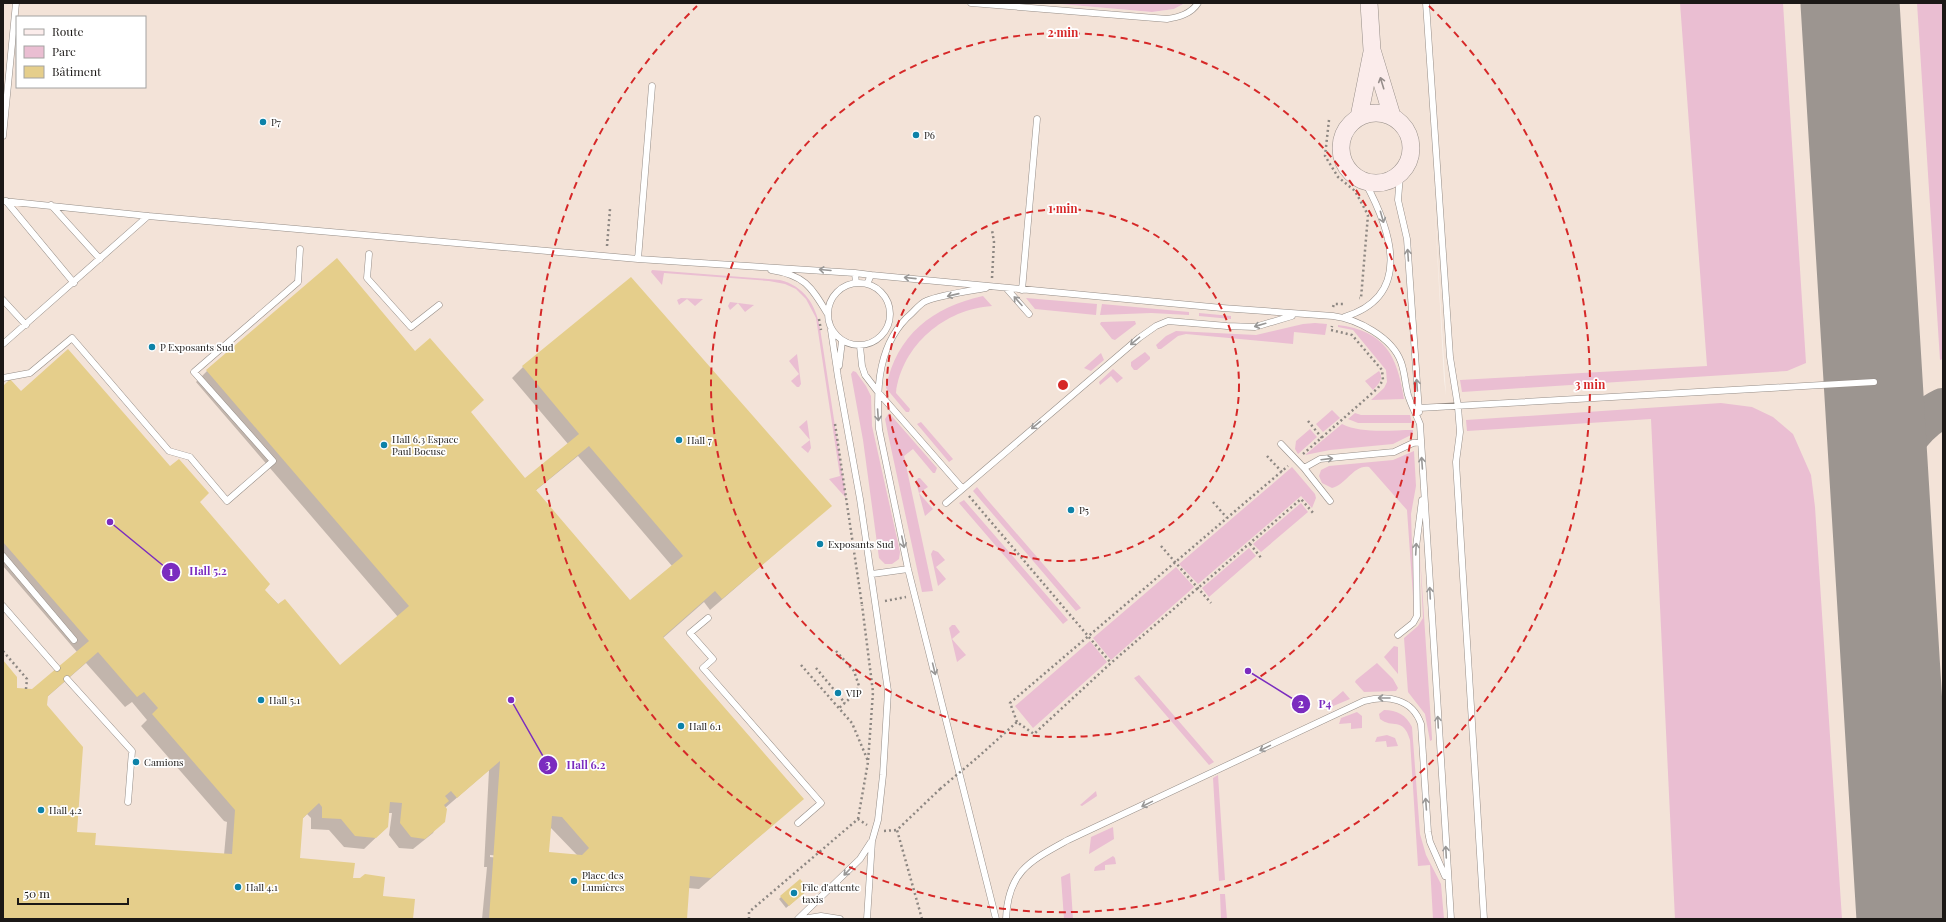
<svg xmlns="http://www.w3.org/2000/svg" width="1946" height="922" font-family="'Playfair Display',serif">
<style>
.built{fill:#f3e3d8;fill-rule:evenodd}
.green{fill:#eabed2}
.shadow{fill:#0003;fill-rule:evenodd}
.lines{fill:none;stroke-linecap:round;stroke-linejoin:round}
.taxiway{stroke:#9c9590;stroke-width:40}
.runway{stroke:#9c9590;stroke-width:99}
.building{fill:#e5ce8b;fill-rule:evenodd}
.lane-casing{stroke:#958d87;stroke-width:7}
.secondary-casing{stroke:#958d87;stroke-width:18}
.path{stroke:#8d8782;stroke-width:2.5;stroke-dasharray:2 3;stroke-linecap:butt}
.lane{stroke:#fff;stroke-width:6}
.secondary{stroke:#fbeceb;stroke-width:17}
.path-bridge{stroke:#8d8782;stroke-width:2.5;stroke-dasharray:2 3;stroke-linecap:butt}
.oneway{stroke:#968d8b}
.oneway2{stroke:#989796}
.ring{fill:none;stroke:#d62828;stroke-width:2;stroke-dasharray:7 5}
.poi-dot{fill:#0d82a8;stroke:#fff;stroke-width:1.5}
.labels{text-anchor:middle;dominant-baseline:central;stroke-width:3.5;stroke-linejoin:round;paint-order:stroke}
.poi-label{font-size:10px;fill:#1b1816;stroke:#fff;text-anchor:start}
.centre{fill:#d62828;stroke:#fff;stroke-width:2}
.ring-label{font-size:12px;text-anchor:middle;font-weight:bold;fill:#d62828;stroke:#fff;stroke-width:3.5;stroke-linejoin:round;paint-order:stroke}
.leader{fill:none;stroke:#7b2cbf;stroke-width:1.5}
.callout-dot{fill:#7b2cbf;stroke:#fff;stroke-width:1.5}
.mark-label{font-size:12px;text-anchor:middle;font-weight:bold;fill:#fff}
.callout-label{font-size:11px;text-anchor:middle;font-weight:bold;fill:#7b2cbf;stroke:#fff;stroke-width:3.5;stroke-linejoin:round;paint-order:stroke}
</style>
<rect width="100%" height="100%" fill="#f8efe8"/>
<!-- built -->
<path class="built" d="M3 3H1049L1152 12 1174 9 1185 3H1943V919H3ZM17 17H145V87H17ZM1434 195 1446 395 1444 380Z"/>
<!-- green -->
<path class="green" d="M1049 3H1185L1174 9 1152 12Z
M1680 3H1783L1806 363 1787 371 1462 392 1460 380 1707 366Z
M1917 3H1943V359L1940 360Z
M652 270 780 280C804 286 816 305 820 328L846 498 829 479 840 476 816 318 806 299 796 289 785 284 769 281 664 273 662 285 651 272Z
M983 296 992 306C945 309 902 345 896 393L910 409 909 412H906L886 388C896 335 933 307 983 296Z
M681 298 703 299 695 306 687 299 679 305 677 300Z
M1026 298 1097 304 1096 315 1035 309Z
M730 302 754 305 745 312 738 303 730 310 728 306Z
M1102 304 1189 312V315L1151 313 1100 315Z
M1199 313 1231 316V319L1199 316Z
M1135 321 1136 324 1115 340 1112 339 1100 324 1101 322Z
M1315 323 1327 324 1325 335 1294 332 1293 344 1186 334 1178 336 1161 349H1158L1156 345 1166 336 1176 331 1256 335 1303 324Z
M1338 325C1385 331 1397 355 1404 399L1371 400 1384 388 1387 382 1386 370 1353 330 1338 327Z
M1145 352 1150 357V359L1137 370H1134L1131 366V362Z
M1101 353 1104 360 1091 371 1084 368Z
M797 354 801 384 799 387H797L791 381 799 374 789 361Z
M1113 369 1123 378 1117 383 1111 376 1100 385 1099 382Z
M853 371 856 372 866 386 871 396 872 426 900 552 899 559 892 564H885L879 558 863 440 851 374Z
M1379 371C1384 378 1379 384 1373 390L1365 381Z
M1721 403 1752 407 1773 417 1793 434 1811 475 1815 507 1842 919H1675L1651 419 1467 431 1466 420Z
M1332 410 1340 418 1323 432 1316 424Z
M889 413 937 468 935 473H933L913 449 904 456 933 591 922 592 888 434 885 419Z
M1355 413 1361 415H1410L1412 423H1358L1348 419Z
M807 420 811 448 808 453 801 447 810 440 799 427Z
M921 422 953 459 949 462 917 424Z
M1342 424C1362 434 1391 430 1413 430V434L1393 444 1330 450 1305 455Z
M1310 429 1317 437 1298 454 1295 449 1296 441Z
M1414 451 1416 486 1411 514 1414 611 1407 510 1369 467C1354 464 1346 485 1332 488L1322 483 1319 476 1321 470 1329 466 1393 460Z
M1292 467 1315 494 1316 498 1312 508 1301 496 1198 584 1179 564Z
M918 478H920L928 487 919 493 933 509 925 516 916 482Z
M977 487 985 497 1081 608 1076 611 973 491Z
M964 500 1068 620 1063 624 959 503Z
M1301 503 1308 512 1261 552 1253 544Z
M1249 548 1256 556 1209 597 1202 588Z
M933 550 938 552 945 560 936 567 946 579 938 586 931 554Z
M1420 555 1432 738V740L1430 741 1425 714 1408 692 1404 638 1418 626 1423 618Z
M1176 567 1194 587 1111 660 1093 638Z
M952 625H955L960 632 952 639 966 655 957 662 949 628Z
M1090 641 1107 662 1033 728 1015 706Z
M1394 646 1398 647V674L1384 657Z
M1377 663 1393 679 1398 688 1396 691 1364 692 1355 682 1356 680Z
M1139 675 1214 762 1209 765 1134 678Z
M1343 691 1350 699 1331 707 1329 703Z
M1384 710C1397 710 1406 715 1412 727L1420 834 1426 855 1441 884 1444 919H1433L1430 865 1418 866 1410 740C1403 716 1392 729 1380 719L1379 714Z
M1357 712 1362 716V728L1351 729V723L1339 724 1341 718Z
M1387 735 1395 738 1398 746 1387 747 1386 741 1375 742 1377 737Z
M1218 775 1225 880 1219 881 1213 778Z
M1096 791 1097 796 1082 806 1080 805Z
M1113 827 1114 839 1089 854 1091 837Z
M1113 856 1115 858 1116 864 1105 865V870L1094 871 1095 867Z
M1070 873 1073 919H1064L1061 877Z
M1220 894H1225L1227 919H1221Z"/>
<!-- shadow -->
<path class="shadow" d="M415 352 470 412 525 480 568 444 512 378 523 367 830 506 710 610 704 602 663 638 802 799 699 889 688 888 686 919H482L487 867H484L489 770 445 808 433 833 413 849 399 848 389 835 392 813H388L387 827 364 849 344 847 329 830 311 829V818L307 814 302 819 299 858 352 878 382 896 412 919H3V662L16 689 33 690 77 652 3 566V387L21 393 199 502 264 590 340 666 398 617 196 382 207 371ZM578 456 672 566 630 601 535 491ZM86 663 125 707 132 702 147 720 141 726 224 821 227 822 224 855 94 846 76 833 46 706 47 697ZM550 827 577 855 548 853ZM490 855 542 860V862L490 857Z
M805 892 786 908 779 899 781 897Z"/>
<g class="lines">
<!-- taxiway -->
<path class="taxiway" d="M1881 488C1895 457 1910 424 1943 408"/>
<!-- runway -->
<path class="runway" d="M1850 3 1906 919"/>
</g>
<!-- building -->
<path class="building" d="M337 258 415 351 430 338 484 400 471 412 525 478 579 434 522 366 631 277 832 506 722 599 715 591 663 637 804 799 711 878 690 876 687 919H489L500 761 457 798 451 791 445 796 449 801 444 805 447 809 445 822 425 839 411 837 400 823 402 803 390 802 388 827 376 838 355 836 341 819 322 818V807L319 803 303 818 300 858 355 863 353 878H360L365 874 385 877 383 896 415 899 413 919H3V660L17 677V688L32 689 89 641 3 542V386L10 379 21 391 68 349 170 466 179 459 209 493 200 502 270 584 265 590 278 604 285 599 340 665 409 606 206 370ZM589 446 683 556 630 600 536 490ZM98 652 137 697 144 692 158 708 152 714 235 810 232 854 95 845 96 833 77 832 83 747 47 705 48 696ZM552 816 562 817 589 848 582 855 549 852Z
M800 879 809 889 789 906 780 896Z"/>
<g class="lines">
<defs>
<path id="lane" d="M971 3 1167 19C1179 17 1191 14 1198 3
M1426 3 1450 357 1458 407 1460 432 1456 462 1484 919
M3 136 16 3
M1400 175 1398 200 1407 239 1419 412
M3 201 148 216 638 259 855 273 856 283
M6 201 74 283
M51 205 100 259
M369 254 367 278 411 327 439 305
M638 259 652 86
M771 270C804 275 811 286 827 313
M855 273 871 275
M828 314a31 31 0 1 1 62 0a31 31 0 1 1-62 0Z
M867 284 871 275 1222 308 1333 316C1357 319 1392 337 1401 362 1405 373 1405 384 1408 395 1411 405 1416 414 1420 424L1451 919
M986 288C969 291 940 295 926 301 921 303 916 309 912 313 878 342 876 388 879 429L908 569 996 919
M1007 289 1029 314
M1022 290 1037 119
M3 300 26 325
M1344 317C1414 296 1391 230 1365 182
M831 330 838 377 860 499 888 691 883 775 878 820 872 841 867 919
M3 344 148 216
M860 346 862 366 865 375 878 392 962 488
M839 366 842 341
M3 378 30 373 72 338 169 451 190 457 227 501 273 461 194 372 298 282 300 249
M1419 408 1874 382
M1281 444 1304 468
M1330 501 1304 468 1320 459 1394 452 1413 443 1421 442
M946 503 1139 338 1156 326 1168 321 1227 326 1255 327 1292 316
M3 556 74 640
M872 574 908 569
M3 606 57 668
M708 618 690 633 713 659 703 668 821 803 798 823
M1398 635 1413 623 1417 616 1416 547 1422 500
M67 679 132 751 128 802
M798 919 860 859 871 842
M802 919 821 916 840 919
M1006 919C1008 871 1030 861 1068 840L1364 701C1387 695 1412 698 1421 724L1428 832 1430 842 1445 876"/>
<path id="secondary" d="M1369 3 1372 50 1392 116
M1341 148a35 35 0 1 1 70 0a35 35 0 1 1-70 0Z
M1359 117 1372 52"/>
</defs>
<!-- lane casing -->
<use href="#lane" class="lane-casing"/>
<!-- secondary casing -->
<use href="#secondary" class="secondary-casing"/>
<!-- path -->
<path class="path" d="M1329 120 1325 156 1338 177 1355 191 1368 215 1361 298H1359
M607 246 610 209
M992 278 994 242 992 230
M1333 307 1334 304H1345
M819 319 821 330
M1308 421 1322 438
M835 424 862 605
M1303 454 1378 388 1383 380 1382 370 1352 335 1331 330 1332 326
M1267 456 1282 472
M969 496 1111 663
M1213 502 1227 518
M1250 544 1262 559
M1161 546 1211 603
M885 601 906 597
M3 651 27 679 26 689
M836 651 854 671 859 686 855 694 839 708
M801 665 852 723 868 761
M816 668 845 703
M1017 722 1010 703 1288 466
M978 757 1017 722 1034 734 1111 663 1301 499 1314 514
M858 819 868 762 873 692 862 605
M884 831 897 830
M749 919V912L858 819 867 825
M922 919 897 830 940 789"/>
<!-- lane -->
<use href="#lane" class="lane"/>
<!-- secondary -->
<use href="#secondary" class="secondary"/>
<!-- path-bridge -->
<path class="path-bridge" d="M940 789 978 757"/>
</g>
<!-- one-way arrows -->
<defs><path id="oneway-shaft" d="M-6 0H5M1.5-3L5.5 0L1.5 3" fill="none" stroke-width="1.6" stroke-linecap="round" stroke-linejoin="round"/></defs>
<use class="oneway" href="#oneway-shaft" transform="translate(1382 83) rotate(-107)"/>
<g class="oneway2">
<use href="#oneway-shaft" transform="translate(1382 217) rotate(74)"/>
<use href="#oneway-shaft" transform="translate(1408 255) rotate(-94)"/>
<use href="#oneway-shaft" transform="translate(825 270) rotate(-175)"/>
<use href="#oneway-shaft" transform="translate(910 278) rotate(-174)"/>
<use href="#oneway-shaft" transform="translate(953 295) rotate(167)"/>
<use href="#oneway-shaft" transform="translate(1018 301) rotate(-132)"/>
<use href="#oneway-shaft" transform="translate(1260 325) rotate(164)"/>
<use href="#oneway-shaft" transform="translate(1135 341) rotate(140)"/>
<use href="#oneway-shaft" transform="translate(1417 385) rotate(-94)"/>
<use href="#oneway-shaft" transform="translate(878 415) rotate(86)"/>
<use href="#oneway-shaft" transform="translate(1036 425) rotate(140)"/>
<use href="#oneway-shaft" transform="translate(1327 459) rotate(-7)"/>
<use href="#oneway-shaft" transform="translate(1422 463) rotate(-94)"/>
<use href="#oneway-shaft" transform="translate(903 542) rotate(78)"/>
<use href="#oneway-shaft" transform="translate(1416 549) rotate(-87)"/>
<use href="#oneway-shaft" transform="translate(1430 593) rotate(-93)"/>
<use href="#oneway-shaft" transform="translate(934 669) rotate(76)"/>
<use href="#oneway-shaft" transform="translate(1384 698) rotate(180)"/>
<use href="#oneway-shaft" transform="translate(1438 722) rotate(-93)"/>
<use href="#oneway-shaft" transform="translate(1265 748) rotate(154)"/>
<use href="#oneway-shaft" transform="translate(1147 804) rotate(154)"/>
<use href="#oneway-shaft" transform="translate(1426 804) rotate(-94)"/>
<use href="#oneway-shaft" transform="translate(1446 852) rotate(-93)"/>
<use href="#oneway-shaft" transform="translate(848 871) rotate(134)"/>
</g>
<!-- distance rings -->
<g class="ring">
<circle cx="1063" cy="385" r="176"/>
<circle cx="1063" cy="385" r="352"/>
<path d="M1429 6A527 527 0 1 1 697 6"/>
</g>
<!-- markers -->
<g class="poi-dot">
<circle cx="263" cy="122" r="4"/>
<circle cx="916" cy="135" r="4"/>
<circle cx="152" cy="347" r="4"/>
<circle cx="679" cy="440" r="4"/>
<circle cx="384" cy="445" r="4"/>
<circle cx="1071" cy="510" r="4"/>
<circle cx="820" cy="544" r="4"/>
<circle cx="838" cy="693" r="4"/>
<circle cx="261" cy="700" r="4"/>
<circle cx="681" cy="726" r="4"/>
<circle cx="136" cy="762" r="4"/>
<circle cx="41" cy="810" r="4"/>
<circle cx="574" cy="881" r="4"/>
<circle cx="238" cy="887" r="4"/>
<circle cx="794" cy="893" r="4"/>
</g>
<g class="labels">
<!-- poi labels -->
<g class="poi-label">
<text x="271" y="122">P7</text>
<text x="924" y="135">P6</text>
<text x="160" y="347">P Exposants Sud</text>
<text x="392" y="439">Hall 6.3 Espace<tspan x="392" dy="12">Paul Bocuse</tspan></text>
<text x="687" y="440">Hall 7</text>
<text x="1079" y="510">P5</text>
<text x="828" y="544">Exposants Sud</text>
<text x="846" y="693">VIP</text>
<text x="269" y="700">Hall 5.1</text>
<text x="689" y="726">Hall 6.1</text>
<text x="144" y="762">Camions</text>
<text x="49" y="810">Hall 4.2</text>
<text x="582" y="875">Place des<tspan x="582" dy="12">Lumières</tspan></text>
<text x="246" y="887">Hall 4.1</text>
<text x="802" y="887">File d'attente<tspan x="802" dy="12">taxis</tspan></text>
</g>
</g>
<circle cx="1063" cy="385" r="6" class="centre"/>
<g class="ring-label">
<text x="1063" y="37">2 min</text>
<text x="1063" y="213">1 min</text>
<text x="1590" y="389">3 min</text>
</g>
<!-- callouts -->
<path class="leader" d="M110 522L171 572M1248 671L1301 704M511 700L548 765"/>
<g class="callout-dot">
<circle cx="110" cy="522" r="4"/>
<circle cx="1248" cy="671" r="4"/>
<circle cx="511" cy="700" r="4"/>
<circle cx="171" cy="572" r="10"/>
<circle cx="1301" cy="704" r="10"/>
<circle cx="548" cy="765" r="10"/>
</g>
<g class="mark-label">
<text x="171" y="576">1</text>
<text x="1301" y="708">2</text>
<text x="548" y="769">3</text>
</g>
<g class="callout-label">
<text x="208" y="575">Hall 5.2</text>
<text x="1325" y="708">P4</text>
<text x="586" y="769">Hall 6.2</text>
</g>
<!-- border -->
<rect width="1946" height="922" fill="none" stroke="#1b1816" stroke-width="8"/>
<!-- legend -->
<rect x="16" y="16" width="130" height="72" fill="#ffffff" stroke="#a4a3a2"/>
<rect x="24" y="29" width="20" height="6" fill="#fbeceb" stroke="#a4a3a2"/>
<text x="52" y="36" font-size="12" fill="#1b1816">Route</text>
<rect x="24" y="46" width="20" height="12" fill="#eabed2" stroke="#a4a3a2"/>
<text x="52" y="56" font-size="12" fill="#1b1816">Parc</text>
<rect x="24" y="66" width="20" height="12" fill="#e5ce8b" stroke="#a4a3a2"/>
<text x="52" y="76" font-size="12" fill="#1b1816">Bâtiment</text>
<!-- scale -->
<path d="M18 898v6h110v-6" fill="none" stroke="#1b1816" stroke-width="2"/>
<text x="24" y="898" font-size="12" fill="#1b1816" stroke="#ffffff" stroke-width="3" paint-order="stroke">50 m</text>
</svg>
